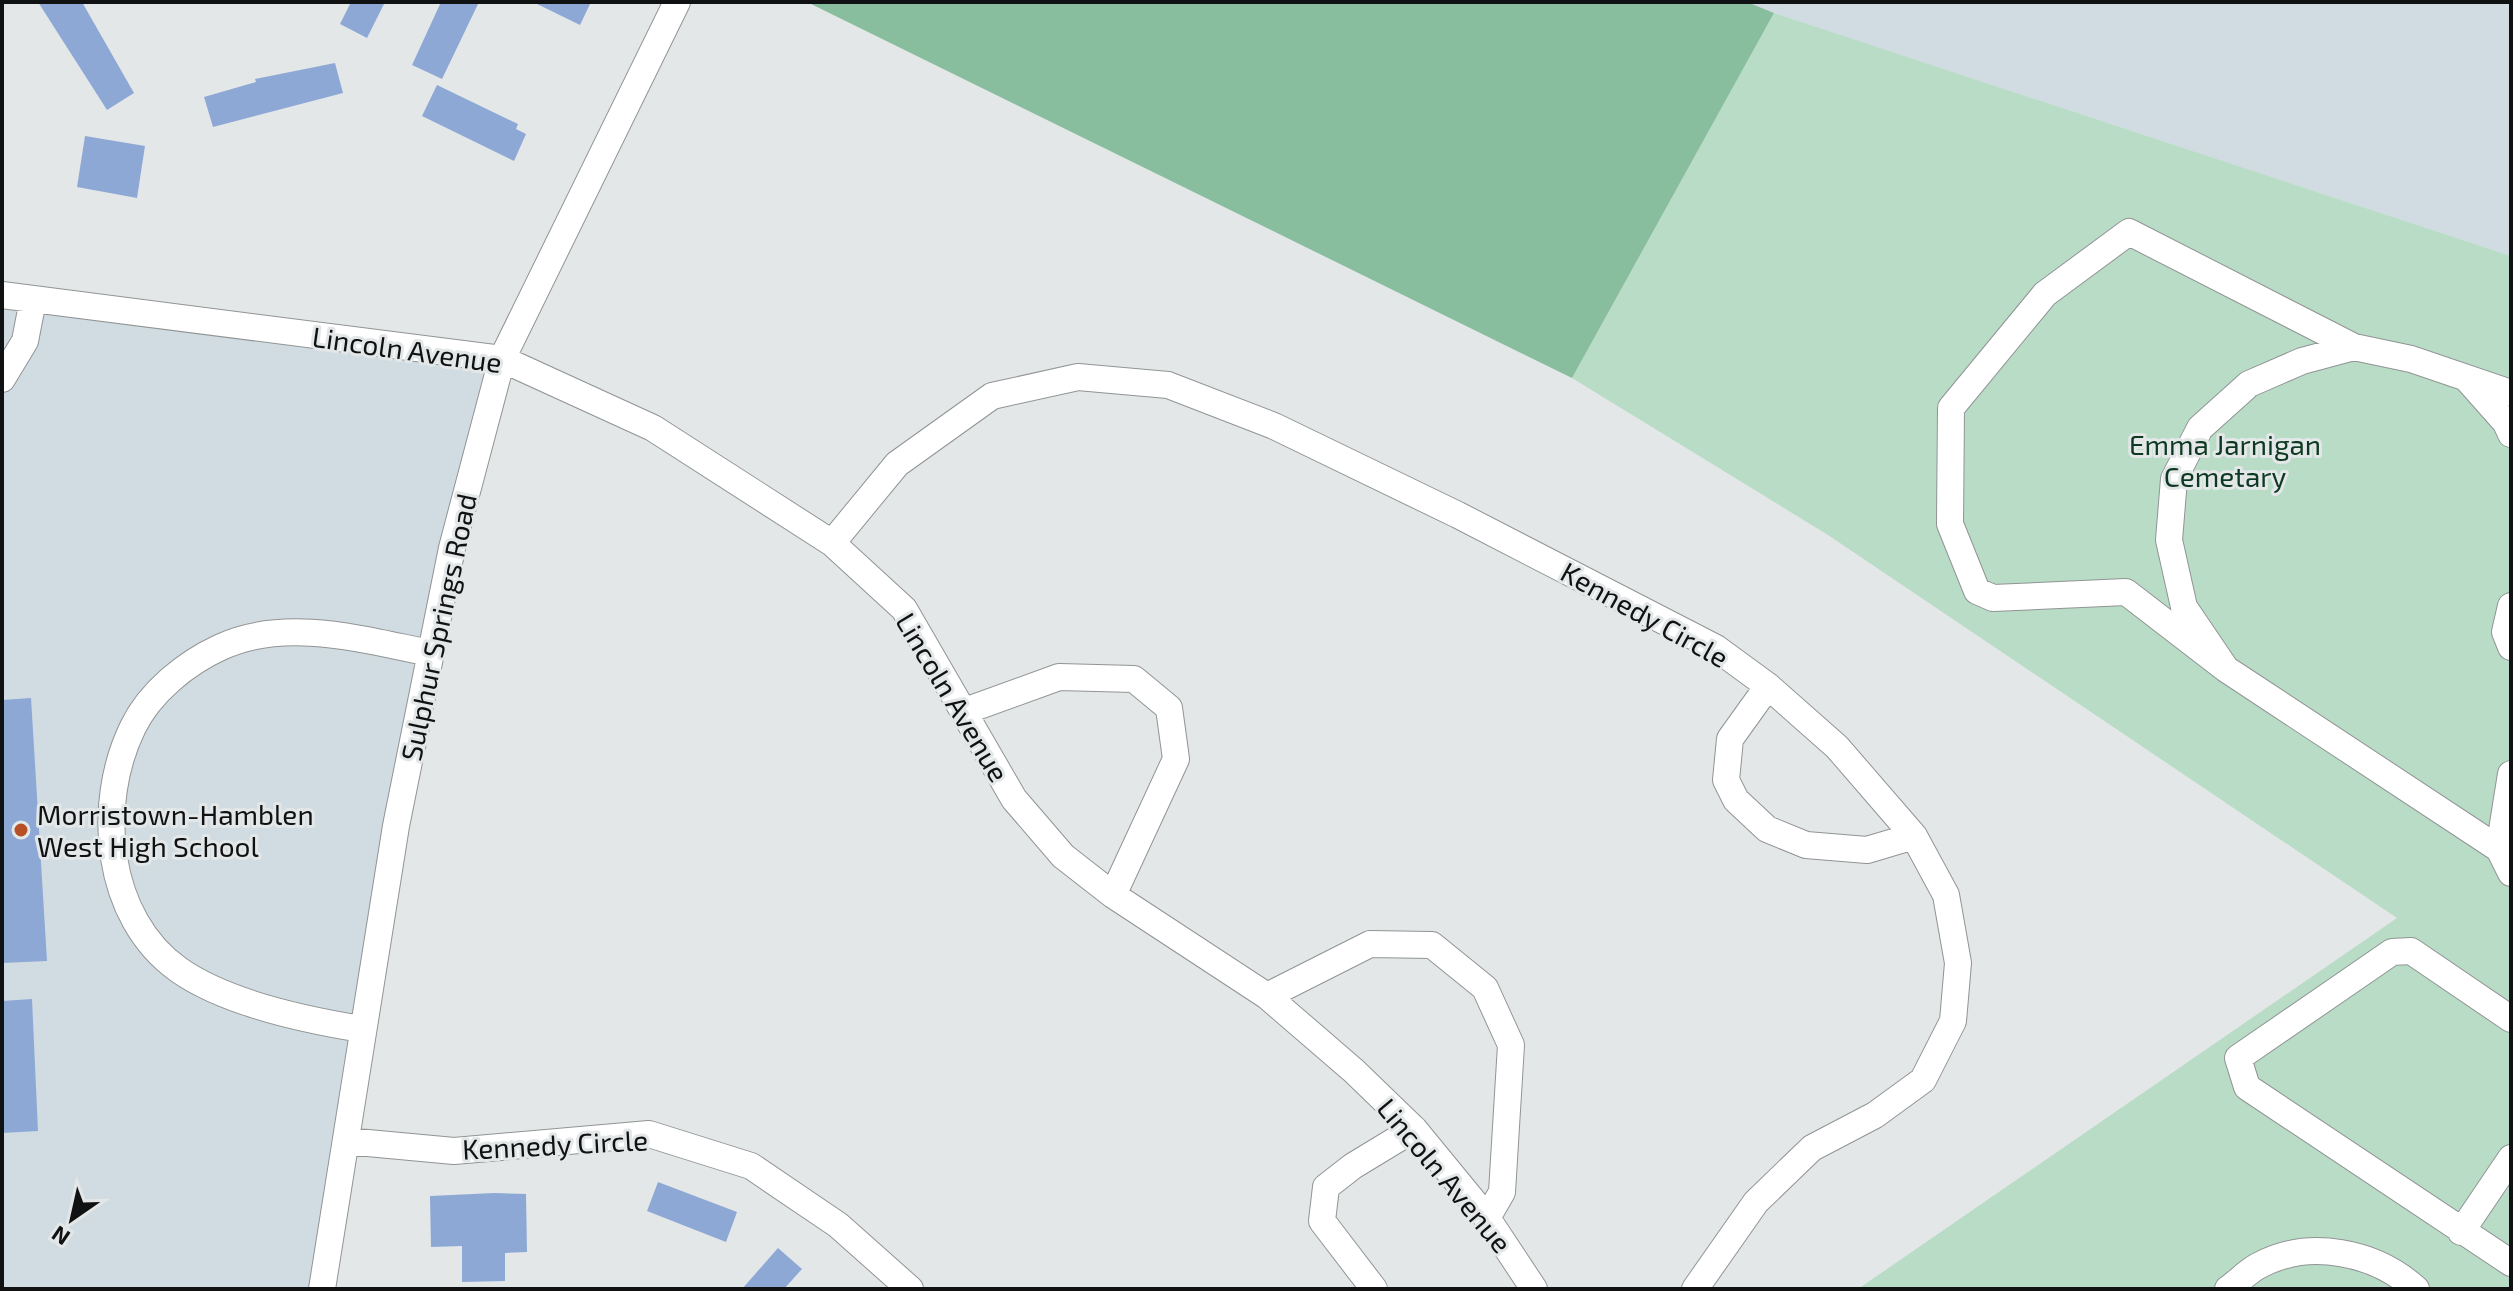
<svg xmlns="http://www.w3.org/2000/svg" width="2513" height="1291" font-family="'Exo 2',sans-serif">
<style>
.built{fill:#d1dce2}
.green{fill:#b9dcc6}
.forest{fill:#88bd9d}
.building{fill:#8ea8d6}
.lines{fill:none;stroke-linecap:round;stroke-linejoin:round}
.minor-casing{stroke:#919495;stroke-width:28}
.minor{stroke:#fff;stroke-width:26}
.poi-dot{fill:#b75027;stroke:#e3e7e8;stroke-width:3}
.labels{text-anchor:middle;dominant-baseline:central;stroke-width:6;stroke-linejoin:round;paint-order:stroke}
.street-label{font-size:28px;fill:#101112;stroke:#e3e7e8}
.park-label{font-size:28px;fill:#0d3822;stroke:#e3e7e8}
.poi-label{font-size:28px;fill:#101112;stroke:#e3e7e8;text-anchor:start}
</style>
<rect width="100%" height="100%" fill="#e3e7e8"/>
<!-- built -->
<path class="built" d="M1747 2H2511V256L1774 13Z
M2 295 502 359 452 548 322 1289H2Z"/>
<!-- green -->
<path class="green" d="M1774 13 2511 256V1289H1858L2397 918 1828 535 1572 378Z"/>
<!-- forest -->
<path class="forest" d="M807 2H1747L1774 13 1572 378Z"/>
<!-- building -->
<path class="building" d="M38 2H82L134 93 107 110Z
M351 2H385L367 38 340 24Z
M441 2H479L442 79 412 65Z
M533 2H591L580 25Z
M335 63 343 93 213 127 204 97 256 82 255 79Z
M437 85 518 124 516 129 526 134 514 161 422 116Z
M85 136 145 146 137 198 77 187Z
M31 698 47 961 2 963V700Z
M32 999 38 1131 2 1133V1001Z
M658 1182 737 1212 726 1242 647 1211Z
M494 1193 526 1194 527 1252 505 1253V1281L462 1282V1246L431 1247 430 1196Z
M778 1248 802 1269 784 1289H742Z"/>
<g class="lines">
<defs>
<path id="minor" d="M2 295 502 359 653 428 832 543 904 609 1014 799 1063 856 1113 895 1267 996 1354 1071 1414 1129 1487 1218 1534 1289
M2 379 25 341 33 300
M2467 379 2506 423 2511 434
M832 543 897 464 992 396 1078 377 1168 385 1274 426 1458 515 1716 648 1768 686 1837 747 1914 836 1946 895 1958 963 1953 1021 1923 1080 1875 1115 1812 1148 1756 1202 1695 1289
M2511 606 2505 632 2511 647
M2226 669 2126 592 1993 598 1977 591 1950 524 1951 408 2045 294 2129 232 2354 347
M1768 686 1730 739 1726 780 1736 800 1767 829 1806 845 1867 850 1914 836
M965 711 1059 677 1134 679 1169 708 1176 759 1113 895
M2511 774 2499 849 2511 873
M2499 849 2226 669 2184 607 2169 540 2174 479 2200 428 2249 384 2302 361 2354 347 2411 359 2511 393
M1267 996 1370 944 1432 945 1485 988 1511 1045 1502 1192 1487 1218
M2511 1019 2411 951 2392 952 2238 1058 2247 1087 2511 1263
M362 1029C306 1020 226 1003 179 970 105 918 95 804 133 727 150 692 186 663 221 647 286 617 364 640 430 653
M346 1141 454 1151 649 1134 751 1166 838 1225 910 1289
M2461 1232 2511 1158
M322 1289 396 826 452 548 502 359 677 2
M1374 1289 1322 1221 1326 1187 1353 1166 1414 1129
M2228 1289C2238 1282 2247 1272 2258 1266 2309 1238 2375 1252 2416 1289"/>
</defs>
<!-- minor casing -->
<use href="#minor" class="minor-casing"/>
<!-- minor -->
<use href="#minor" class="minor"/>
</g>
<!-- markers -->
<circle class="poi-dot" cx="21" cy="830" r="8"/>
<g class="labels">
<!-- street labels -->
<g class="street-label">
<text transform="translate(407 349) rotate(8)">Lincoln Avenue</text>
<text transform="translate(1645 614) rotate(29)">Kennedy Circle</text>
<text transform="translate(438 627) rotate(-78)">Sulphur Springs Road</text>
<text transform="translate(953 697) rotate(59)">Lincoln Avenue</text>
<text transform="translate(555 1144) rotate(-3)">Kennedy Circle</text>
<text transform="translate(1445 1175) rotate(50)">Lincoln Avenue</text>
</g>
<!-- park labels -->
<g class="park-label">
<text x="2225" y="444">Emma Jarnigan<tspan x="2225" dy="32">Cemetary</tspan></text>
</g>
<!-- poi labels -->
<g class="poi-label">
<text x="37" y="814">Morristown-Hamblen<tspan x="37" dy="32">West High School</tspan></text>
</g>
</g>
<!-- border -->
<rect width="2513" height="1291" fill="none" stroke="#101112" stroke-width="8"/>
<!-- north arrow -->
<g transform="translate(72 1219) rotate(214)" stroke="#e3e7e8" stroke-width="6" paint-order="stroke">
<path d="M0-6L14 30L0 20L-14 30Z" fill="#101112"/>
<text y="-12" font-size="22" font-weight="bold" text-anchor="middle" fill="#101112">N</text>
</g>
</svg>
